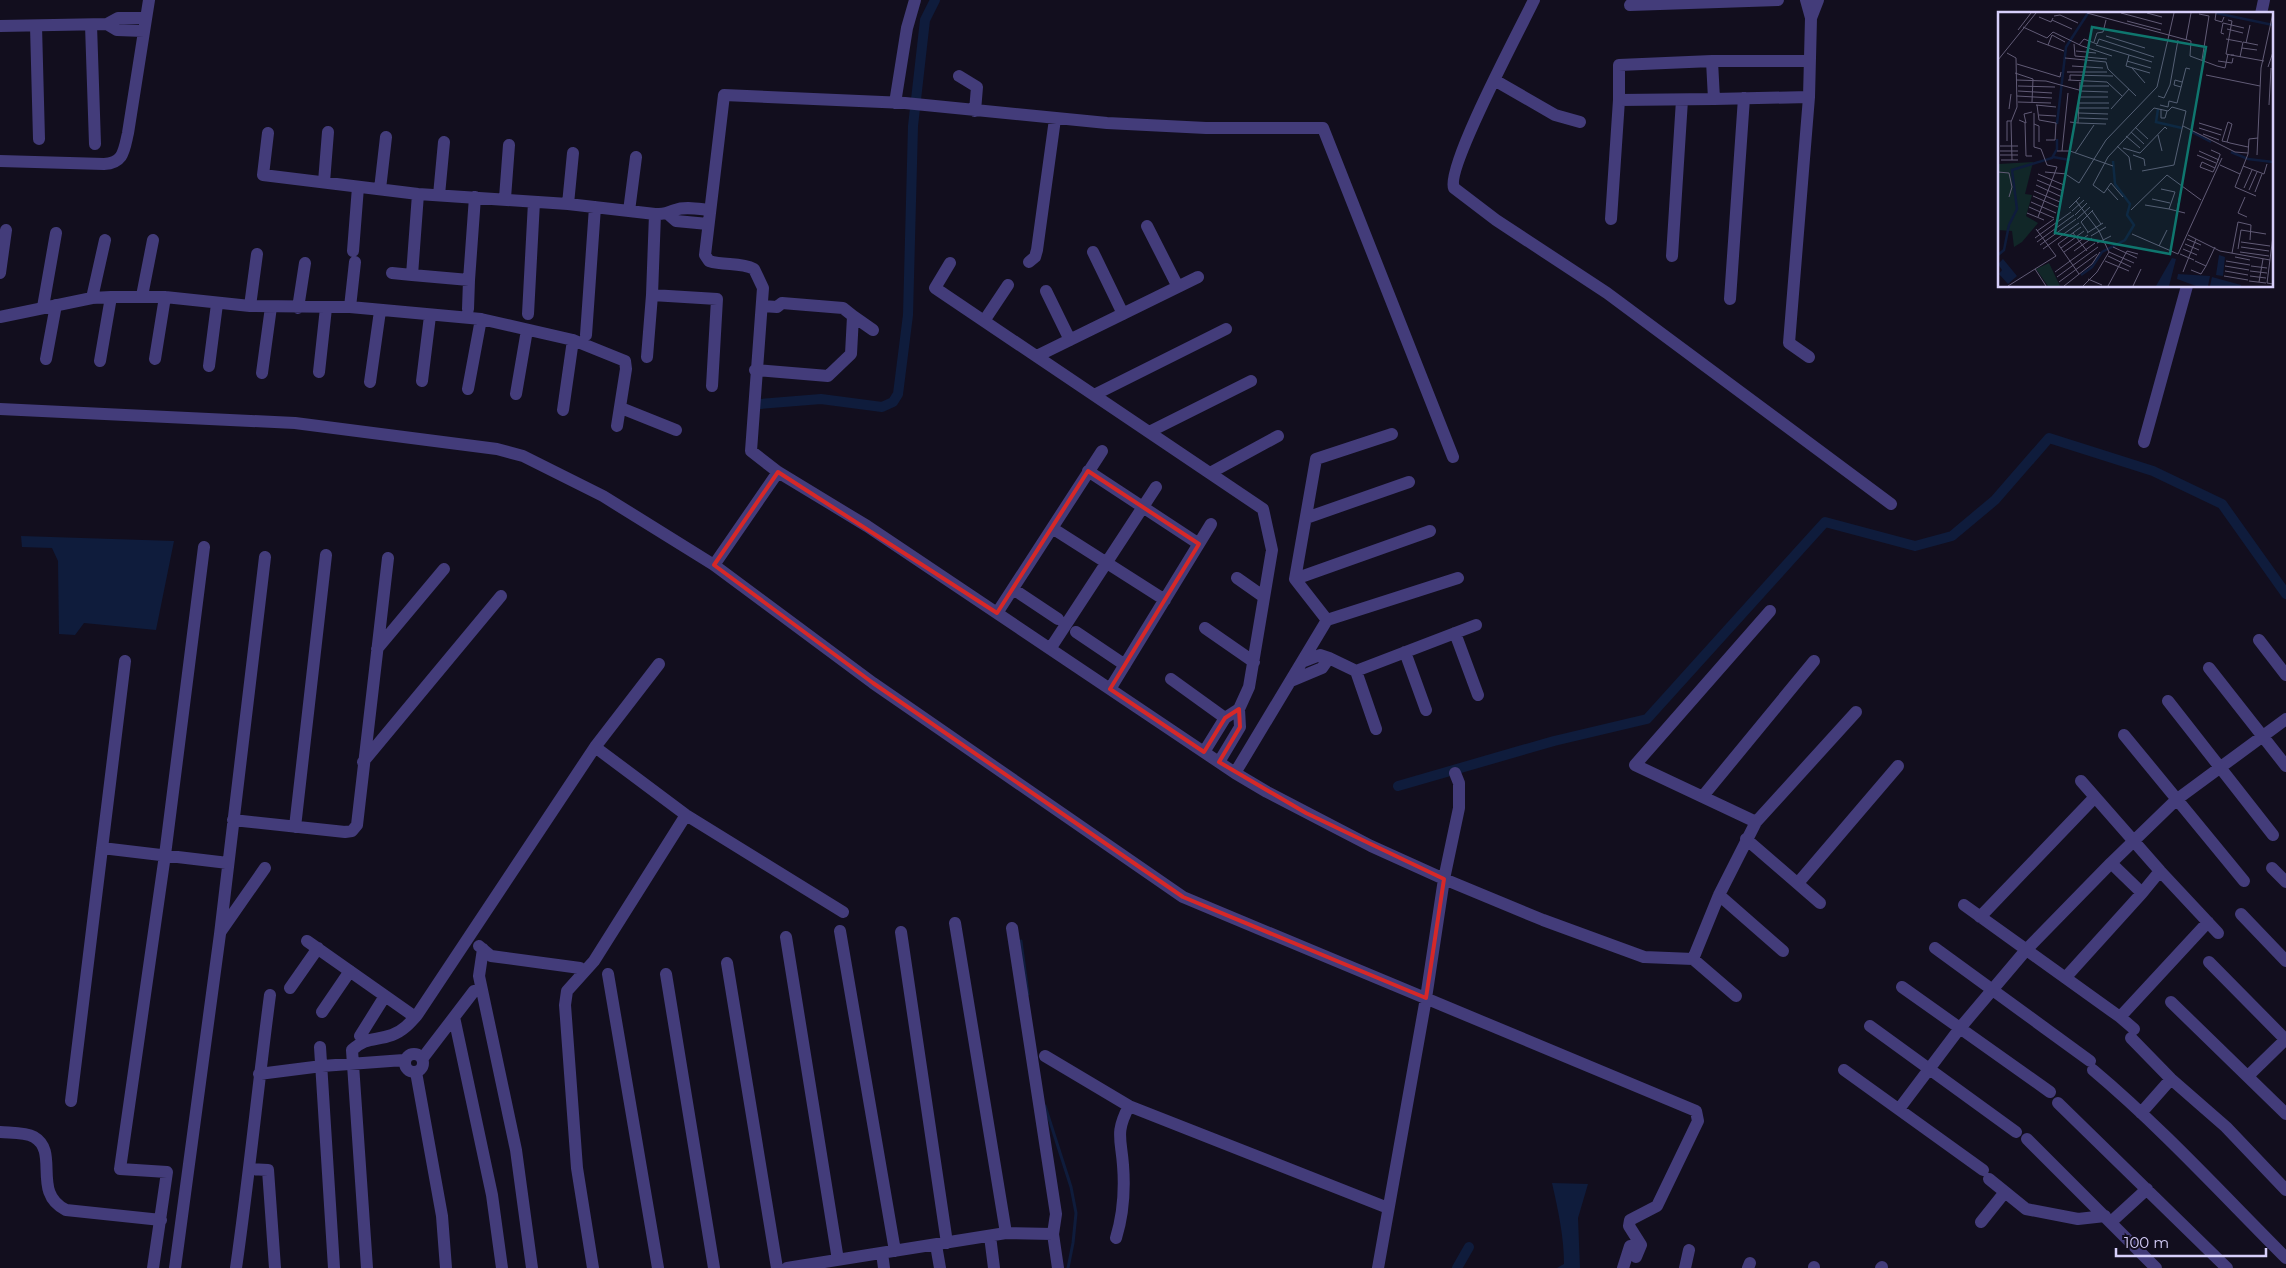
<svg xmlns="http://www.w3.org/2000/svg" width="2286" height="1268" font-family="Montserrat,sans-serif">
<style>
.water{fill:#0f1c3c}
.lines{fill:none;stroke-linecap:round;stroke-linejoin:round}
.stream{stroke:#0f1c3c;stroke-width:3}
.canal{stroke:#0f1c3c;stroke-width:10}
.minor{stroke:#433c7a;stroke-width:12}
.marked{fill:none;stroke:#d62828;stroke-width:4;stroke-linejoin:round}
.inset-river{fill:none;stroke:#0f1c3c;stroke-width:2.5}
.inset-road{fill:none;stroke:#615b76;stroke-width:1}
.view{fill:#0f766e;fill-opacity:0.15;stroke:#0f766e;stroke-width:2.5}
.inset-edge{fill:none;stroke:#d7cffb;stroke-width:2.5}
</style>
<rect width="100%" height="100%" fill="#120e1e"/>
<!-- water -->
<path class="water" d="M21 536 174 541 156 630 84 623 75 635 59 634 58 561 52 548 22 547Z
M1552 1183 1588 1184 1578 1218 1580 1268H1557L1564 1264C1564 1236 1558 1210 1552 1183Z"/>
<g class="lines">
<!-- stream -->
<path class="stream" d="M1021 941 1028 994
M1045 1106 1071 1187 1076 1213 1073 1243 1068 1268"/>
<!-- canal -->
<path class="canal" d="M760 404 821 399 882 407 893 402 898 394 908 315 913 126 925 20 935 0
M1398 786 1554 741 1647 719 1825 522 1915 546 1952 536 1995 500 2049 438 2153 471 2222 504 2286 594
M1457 1268 1469 1247"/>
<!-- minor -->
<path class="minor" d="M1534 0C1521 27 1445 169 1454 188L1496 220 1607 293 1891 504
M1630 5 1778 0
M2261 14 2264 0
M1811 18 1818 0
M107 24 117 30 144 31
M91 25 95 144
M0 26 107 24 118 18H145
M36 26 39 139
M1712 61H1810
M959 76 977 87 975 111
M1496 81 1555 115 1580 122
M1809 97 1789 343 1809 357
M1619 100 1714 99
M895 103 907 28 915 0
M268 133 263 175 418 194 568 204 655 214 652 295 717 299 712 386
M0 161 104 164C124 163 124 150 128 133L149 0
M324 182 328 132
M380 189 386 137
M418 194 412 275 469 280 475 197
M439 195 444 142
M505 198 509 145
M568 204 573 153
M629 211 636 157
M655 214C667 214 665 213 675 210 685 206 699 209 709 210
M668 214 676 221 708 224
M1611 219 1619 100V65L1712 61 1714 99 1809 97 1811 18 1806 0
M1147 226 1178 287
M353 251 358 187
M1093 252 1123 314
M1672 256 1682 100
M1029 262 1035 257 1037 250 1055 119
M950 263 935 288 1263 509 1272 550 1249 687 1239 709
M0 273 6 230
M392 273 412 275
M1046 291 1070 340
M142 296 153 240
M92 298 105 240
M1730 299 1744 98
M250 306 257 254
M43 307 56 233
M350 307 355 262
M298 308 305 263
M468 309 469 280
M528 314 534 202
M853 316 873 330
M0 317 92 298 111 297H165L250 306 350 307 481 319 573 340 625 361 626 369 617 426
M984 321 1008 285
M586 335 595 207
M1037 356 1198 277
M647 357 652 295
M46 359 56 305
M155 359 165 297
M100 361 111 297
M209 366 217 304
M755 370 828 376 851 354 853 316 843 308 782 303 777 307 762 306
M319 372 326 308
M262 373 271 307
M422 381 430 316
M370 382 380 311
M468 389 481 319
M516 394 527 330
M1094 395 1226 329
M621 408 676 430
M0 409 295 423 497 449 523 456 603 496 714 565 873 683 1183 897 1696 1111 1698 1121 1657 1206 1630 1220 1629 1226 1641 1245 1636 1257
M563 410 573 340
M1149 432 1251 381
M2144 442 2187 286
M1453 457 1323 128H1206L1107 123 905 103 724 95 705 255 709 261C725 266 740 262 754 269L763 288 751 451 778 472 867 526 1235 773 1267 792 1371 846 1444 879 1543 920 1644 957 1693 959 1719 895 1756 822 1635 765 1770 611
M1088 471 1199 544
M1210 473 1278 436
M1306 518 1409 482
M1052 528 1165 600
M714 565 778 472
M1237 578 1264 597
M1295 579 1430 531
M1013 589 1058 619
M997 613 1102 451
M1327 620 1295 579 1316 459 1392 434
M1205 628 1254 662
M1076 632 1125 665
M1455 633 1478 695
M2259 640 2286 675
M377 649 444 569
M1050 649 1156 487
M1405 652 1426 710
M1329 658 1356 671 1476 625
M2209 668 2286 766
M1356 671 1376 729
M1171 679 1225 718
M1291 681 1322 668 1329 658 1320 655 1302 662
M1110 689 1211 524
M2168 701 2273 835
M2124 735 2244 881
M595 747 686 815 843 912
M1204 752 1225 718 1239 709 1240 727 1219 762
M363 762 501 596
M1235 773 1327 620 1458 578
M2081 781 2160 871 2218 933
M1703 796 1814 661
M233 820 345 832 352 831 357 825 388 558
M1756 822 1856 712
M295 827 326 555
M1746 839 1820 903
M102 848 228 863
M2111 863 2142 893
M2272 868 2286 882
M1798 883 1898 766
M1719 895 1783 951
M1964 905 2120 1017 2208 922
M2241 914 2286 961
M1980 917 2095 797
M955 923 1006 1233
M1012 928 1056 1214 1053 1234
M221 931 265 868
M840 931 895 1251
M901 932 947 1243
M786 937 838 1260
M307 941 415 1017
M479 946 491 956 580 968
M1935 948 2090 1061
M483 949 479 976 516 1150 532 1268
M1693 959 1736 996
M2209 962 2286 1040
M727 963 777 1268
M608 974 658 1268
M666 974 714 1268
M2066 977 2142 893 2160 871
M1902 987 2050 1092
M290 988 318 948
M2171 1002 2286 1114
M322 1012 350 971
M454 1017 492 1195 502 1268
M2120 1017 2134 1029
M1870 1026 2016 1132
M360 1036 385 996
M2131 1038 2171 1079 2226 1127 2286 1190
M320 1047 334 1268
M405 1063a9 9 0 1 1 18 0a9 9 0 1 1-18 0Z
M1045 1056 1129 1106 1388 1208
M422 1059 474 991
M1844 1070 1983 1170
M2093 1070C2162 1128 2223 1195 2286 1258
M416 1072 442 1216 446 1268
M259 1074 322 1066 404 1060
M2248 1076 2286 1039
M71 1101 125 661
M2058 1103 2227 1268
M1899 1109 1960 1028 2026 950 2111 863 2176 800 2286 719
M2141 1113 2171 1079
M0 1132C11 1133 25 1132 34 1137 60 1152 31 1193 66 1210L161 1220
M2027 1139 2156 1268
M250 1169 268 1170 275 1268
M1989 1179 2026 1209 2078 1219 2105 1216
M1981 1222 2005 1192
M2111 1222 2147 1189
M990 1236 994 1268
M1116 1238C1123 1215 1125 1190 1123 1165 1121 1138 1115 1133 1129 1106
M936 1245 940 1268
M882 1253 884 1268
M153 1268 167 1172 120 1169 165 855 204 547
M175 1268 220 934 265 557
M236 1268C249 1177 258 1086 270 995
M367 1268 352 1050C366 1037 375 1041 392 1035 403 1031 410 1023 417 1015L595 747 659 664
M593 1268 577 1168 565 1005 567 991 594 961 686 815
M787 1268 1006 1233 1053 1234 1058 1268
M1378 1268 1426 998 1444 879 1459 808V783L1455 773
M1623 1268 1630 1246
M1685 1268 1689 1250
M1748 1268 1750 1263
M1814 1268V1267
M1881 1268 1882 1267"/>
</g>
<!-- marked area -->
<path class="marked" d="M1088 471 1199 544 1110 689 1204 752 1225 718 1239 709 1240 727 1219 762 1306 813 1444 879 1426 998 1183 897 873 683 714 565 778 472 997 613Z"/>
<!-- overview -->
<g transform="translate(1998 12)">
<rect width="275" height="275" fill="#120e1e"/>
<path d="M0 143 1 152 35 150 27 182 34 183 28 204 40 211 24 230 16 235 14 219 0 218ZM51 251 62 274H50L38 257Z" fill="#112728"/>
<path d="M221 243 227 245 225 264 218 263ZM174 246 178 247 171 274H158ZM5 247 19 264 10 272 1 262 4 258 0 252ZM180 262 212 264 210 274H198L179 267ZM214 265 243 273V274H212Z" fill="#0f1c3c"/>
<path class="inset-river" d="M218 1 275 13M160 97 158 110 184 116M59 112 68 35 90 1M194 120 213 130M233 140 250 147 275 150M55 145 72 148M0 243 6 238 11 213 19 197 14 158 54 146 59 137V127M83 263 94 255 104 240 127 228 136 213 129 203 132 192 117 172 115 149"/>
<path class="inset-road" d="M89 1 193 29 192 44 219 54 227 56 230 42M123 1 164 12M149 1 164 5M218 1 217 8 224 10 226 5M201 2 211 4 204 48M56 4 62 3 80 11M41 5 53 10 55 6M54 8 74 17M230 8 234 9 228 42 233 43M129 9 163 18M25 15 49 26 55 20 84 34 114 44M229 17 245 21M20 18 33 1M226 22 223 21 225 11 246 16M108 24 147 36M228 27 244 30M188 28 193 1M39 29 66 39M96 30 99 21 105 20 108 8M248 31 252 13M76 32 77 44 109 47M50 33 54 23 67 30M81 33 86 27 99 32 101 27 156 45M98 33 154 50M244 36 259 38M78 39 98 41M9 41 18 46 19 95 13 110 14 148M131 43 128 54 152 61M236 43H233L266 49M242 45 245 30 260 33M67 46 108 50 110 57 138 84M0 48 38 1M129 49 153 56M220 49 234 51 235 46M0 50V70M19 52 62 65 63 60M74 54 105 56M270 55 275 40M134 56 147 71M69 60H109M17 61 35 67 34 90M208 63 262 74M18 68 48 69 81 78M70 68 109 70 124 84M72 68V63L115 64M20 74 57 75M82 74H111M183 75 176 73 177 68 184 70M20 79 54 81M81 79 110 80M19 84 54 86M160 84 166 86 172 73 180 28M81 85H110M20 90 53 91M81 91H111M38 93 58 95M39 93 41 108 58 111 57 128H48M162 93 170 95 171 89 179 91 188 56 192 57M271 93 273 56M81 96H111M11 97 13 82M113 97 131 77M163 97V106H167L169 99M36 101V135L43 137 49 153 59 155 40 205M81 101 110 102M41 103 58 104M81 106 110 107M21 108 28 111 26 102 34 100M72 110 80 111 82 70M27 111 28 144H34M80 111 108 112M201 111 224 118M36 112 41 114V130M185 114 237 140 250 141M137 115 150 127M201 116 223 123M133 120 146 132M205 122 221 128M160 123 164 139M128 124 142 136M9 129V109H13M229 130 234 112 230 110 224 129 229 130 232 131 250 135M2 134H20M119 134 131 145 133 158M125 136 142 141 167 115 169 117M213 138 222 142V143L217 156 215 160 202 155 204 150 217 156M2 139H20M59 139H72L115 154M64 139 70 81M201 139 221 148M77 141 96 113M2 143H20M135 143 146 147 147 154M199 143 218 151M259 143 263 56 275 1M3 148H20M222 153 242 162M245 154 266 162 269 152M0 160 11 161 14 175 11 185M47 160 69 162M40 162 66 173M69 163 81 171 108 128 159 75 176 1M39 168 65 179M38 173 64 185M109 176 120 188M246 176 254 158M163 177 177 180 171 197 187 201M251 178 259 160M36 179 62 190M257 180 264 162M35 184 60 195M258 184 237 175 250 142 251 127 260 126M125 185 113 171 106 181 95 173 110 145 156 96 170 99 174 95 188 99 176 153 144 159M247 185 240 201 249 205M154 187 172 191M78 189 101 219 111 240 136 251M33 190 58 201M147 193 171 197M31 195 56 206M71 196 82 185M133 198 169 163 203 188M74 199 86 188M94 199 103 212M179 199 182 182M29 201 46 208M77 203 89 191M79 207 92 195M39 219 56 207M90 220 83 210 95 198M75 221 89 239M89 221 105 211M134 222 180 242 224 146M190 223 222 239 272 248M93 224 108 215M275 224 269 271 275 272M37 226 73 200M189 227 203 233M39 230 76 203M243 230 272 234M99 231 113 224M187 232 201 238M42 233 78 207M161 234 169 218M115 235 139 246M243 235 271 239M63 236 86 219M45 237 81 211M185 237 199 243M240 237 243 218 268 222M76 239 94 226M66 240 90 223M242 240 271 244M234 241 240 210 253 213 252 228M182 242 196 248M110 244 133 255M237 245 252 248M107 249 131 259M197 249 208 254 217 235M228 249 252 253M227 254 251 258M253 254 269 256M37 257 58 244 38 217M193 258 203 262 208 254M227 259 250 263M252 259 269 261M57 260 97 231M185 260 198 227M81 262 60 232 83 215M226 264 250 268M252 264 268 266M59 265 100 235M90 267 104 273M251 269 268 271M61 270 99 242M261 270 265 247M10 274 37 257 48 274M66 274 94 252 102 240M85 274 99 260 111 240M110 274 129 239 140 242M135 274 143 257"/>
<path class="view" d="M94 15 208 35 172 242 57 221Z"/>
<rect width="275" height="275" class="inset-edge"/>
</g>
<!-- scale -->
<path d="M2116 1248v8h150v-8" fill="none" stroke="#d7cffb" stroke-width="2.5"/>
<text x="2124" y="1248" font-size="15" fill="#d7cffb" stroke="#120e1e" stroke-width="4" paint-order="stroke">100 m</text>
</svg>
